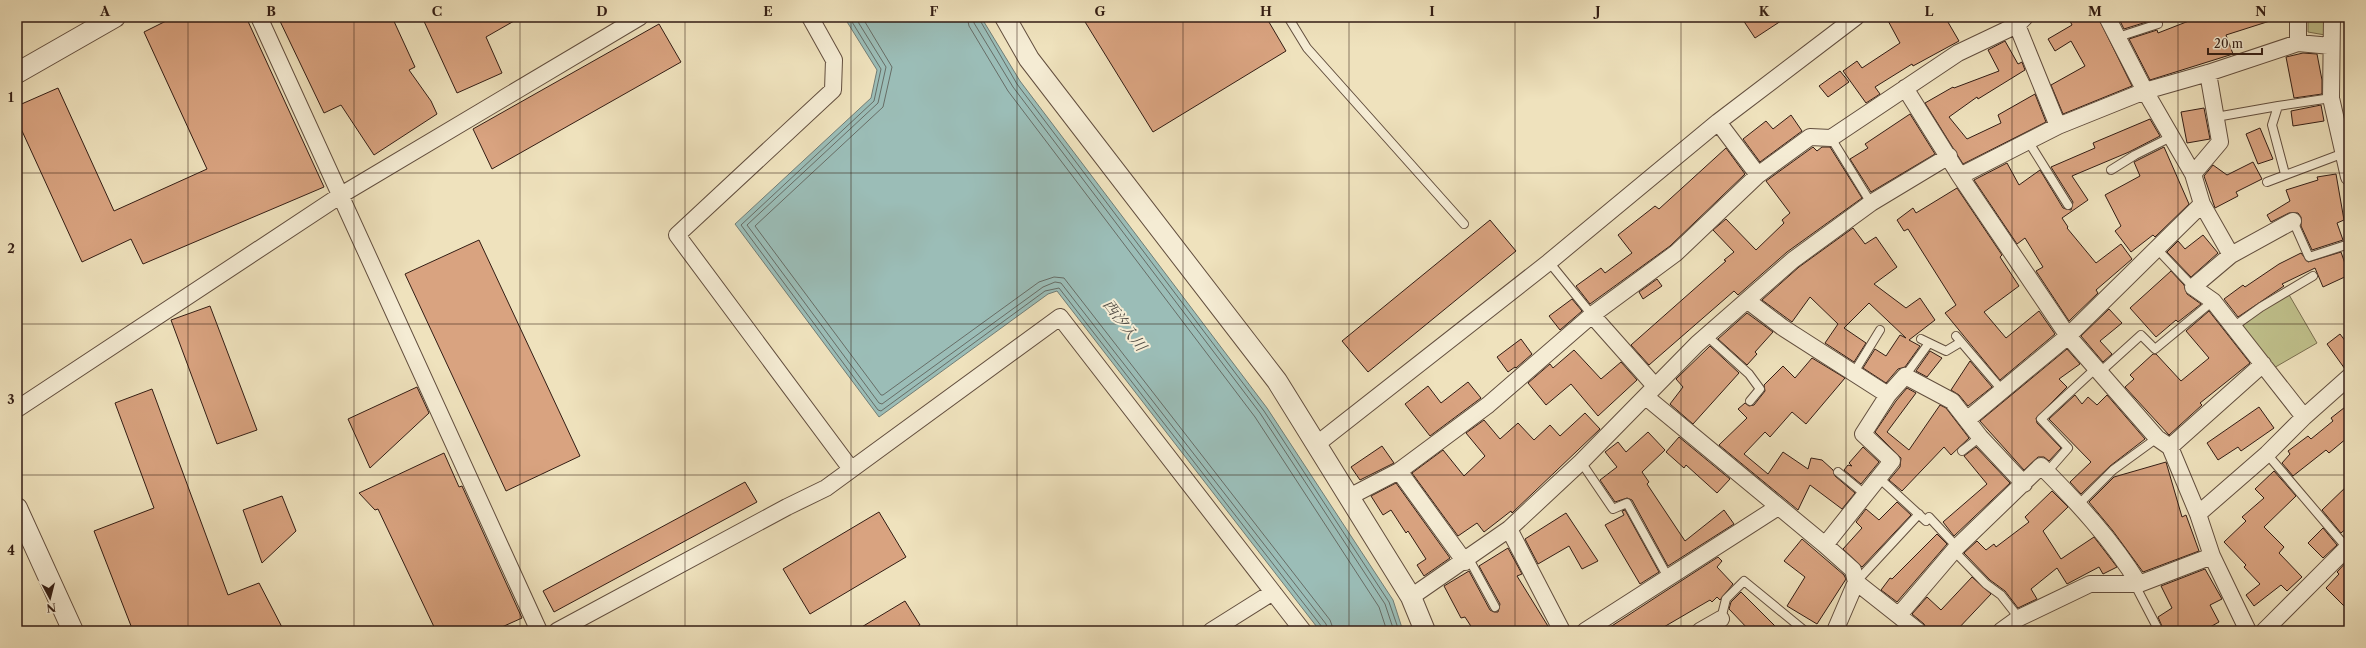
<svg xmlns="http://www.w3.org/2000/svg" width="2366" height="648" font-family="'Libre Caslon Text','Noto Serif JP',serif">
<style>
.green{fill:#c0c18c;stroke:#7a6f50}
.water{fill:#9bbdb7;stroke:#717d76}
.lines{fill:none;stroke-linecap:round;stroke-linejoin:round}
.shore{stroke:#676d66;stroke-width:1}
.building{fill:#d9a380;stroke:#331d14}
.service-casing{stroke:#624e3e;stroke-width:10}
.minor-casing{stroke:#624e3e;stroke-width:18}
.tertiary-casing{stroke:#624e3e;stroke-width:22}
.service{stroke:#f5ecd4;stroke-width:8}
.minor{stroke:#f5ecd4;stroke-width:16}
.tertiary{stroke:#f5ecd4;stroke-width:20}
.grid{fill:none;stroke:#331d14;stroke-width:1;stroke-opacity:0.55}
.labels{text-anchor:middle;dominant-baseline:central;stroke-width:4;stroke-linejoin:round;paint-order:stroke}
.water-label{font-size:15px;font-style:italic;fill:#524d45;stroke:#f5ecd4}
.neatline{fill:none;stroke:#331d14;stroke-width:1.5}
.grid-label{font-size:13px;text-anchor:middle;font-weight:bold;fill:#331d14}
</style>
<rect width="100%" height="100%" fill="#efe2bd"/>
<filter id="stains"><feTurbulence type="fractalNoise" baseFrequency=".005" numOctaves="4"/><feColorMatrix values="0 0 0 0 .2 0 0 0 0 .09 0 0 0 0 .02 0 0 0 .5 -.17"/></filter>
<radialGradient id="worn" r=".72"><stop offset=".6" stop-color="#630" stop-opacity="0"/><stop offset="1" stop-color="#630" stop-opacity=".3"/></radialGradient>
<!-- green -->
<path class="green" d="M2308 17H2325V35L2308 32Z
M2288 293 2317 343 2272 369 2239 329 2262 309Z"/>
<!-- water -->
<path class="water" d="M844 17H981L1020 81 1267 408 1393 600 1403 631H1320L1057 291 1048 294 879 417 735 224 871 98 877 70Z"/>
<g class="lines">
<!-- shore -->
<path class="shore" d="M849 17 881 69 874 101 741 225 878 410 881 411 1045 291 1059 288 1322 627 1323 631
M855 17 886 67 878 103 747 225 879 403 882 404 1043 287 1055 282 1061 283 1326 624 1328 631
M862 17 892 67 883 107 755 226 881 395H883L1039 282 1054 277 1064 278 1330 620 1334 631
M967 17 969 26 1008 91 1255 417 1379 607 1387 631
M973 17 974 23 1013 87 1260 413 1385 604 1394 631
M978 17 1017 84 1264 411 1389 602 1399 631"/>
</g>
<!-- building -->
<path class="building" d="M174 17H246L324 187 143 264 131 239 82 262 17 120V106L58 88 114 211 207 169 144 32Z
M278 17H392L415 67 409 70 431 101 437 114 374 155 341 105 324 113Z
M422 17H521L486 37 502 73 457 93Z
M1082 17H1266L1286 51 1153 132Z
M1741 17H1787L1755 38Z
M1886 17H1945L1959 41 1913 66 1912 64 1875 87 1880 94 1866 103 1843 71 1857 61 1862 68 1900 43Z
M2068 17H2098L2132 86 2063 114 2051 85 2085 66 2071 41 2055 51 2048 39 2072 25Z
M2118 17H2152L2153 20 2124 29Z
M2199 17H2273V20L2226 35 2233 54 2150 80 2129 39 2157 30 2158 33Z
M659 24 681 62 492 169 473 129Z
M2005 41 2018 64 2022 62 2025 70 1978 99 1977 97 1949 117 1967 139 2001 123 1998 115 2035 94 2046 122 1963 164 1925 103 1953 87 1954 88 1999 71 1988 50Z
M2303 53 2317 54 2322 80V94L2294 98 2286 57Z
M1840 71 1849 82 1828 97 1819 86Z
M2321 105 2324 121 2293 126 2291 111Z
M2204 108 2210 139 2187 143 2181 112Z
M1910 114 1935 154 1871 192 1850 159 1868 148 1865 144Z
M1791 115 1802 131 1760 162 1743 139 1766 121 1773 129Z
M2150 119 2160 136 2129 152 2072 176 2088 200 2062 218 2068 227 2067 228 2096 263 2121 244 2132 259 2096 290 2098 293 2069 321 2036 271 2043 267 2025 238 2017 244 1974 180 2007 163 2019 185 2040 170 2063 208 2071 210 2073 202 2051 167 2095 148 2093 143Z
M2260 128 2273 159 2258 164 2246 134Z
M1813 147 1817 151 1822 147H1830L1862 198 1787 252 1738 295 1734 291 1649 365 1631 345 1726 261 1724 260 1734 252 1713 230 1726 219 1756 250 1784 223 1782 220 1790 213 1766 181Z
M2164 147 2189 204 2155 237 2153 235 2131 252 2115 231 2121 226 2105 195 2140 176 2134 162Z
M1726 148 1745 174 1670 246 1590 304 1576 286 1601 268 1605 273 1632 253 1618 235 1655 206 1659 209Z
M2253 162 2262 179 2236 192 2238 196 2215 208 2204 176 2213 165 2227 175Z
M2336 174 2344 220 2337 223 2343 240 2312 250 2301 226V217L2298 213H2289L2271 222 2267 215 2290 201 2286 190 2318 180 2317 177Z
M1957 188 2002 255 2000 257 2019 286 1984 312 2006 338 2039 311 2055 334 2000 380 1945 313 1956 305 1908 229 1904 231 1897 220 1913 208 1916 213Z
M1490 220 1516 251 1368 372 1342 341Z
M1853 228 1865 244 1876 237 1897 267 1874 284 1906 308 1920 298 1935 320 1909 340 1920 346 1905 367 1898 369 1886 383 1863 368 1875 349 1886 356 1900 335 1906 338 1869 303 1844 328 1866 343 1854 362 1825 343 1838 324 1810 297 1792 322 1762 300 1799 267Z
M2203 235 2218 253 2191 277 2167 252 2178 241 2185 249Z
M479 240 580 456 506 491 405 274Z
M2341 252 2349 275 2323 287 2315 268 2282 284 2284 286 2238 317 2224 299 2243 285 2245 287 2279 264 2301 253 2308 262Z
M2171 271 2184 285 2187 294 2201 304 2178 322 2176 320 2156 337 2130 308Z
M1657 279 1662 286 1643 299 1639 292Z
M1572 299 1582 311 1560 330 1549 316Z
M210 306 257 430 217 444 171 320Z
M2109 309 2122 323 2100 341 2112 354 2103 362 2081 336Z
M2209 311 2250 363 2200 403 2202 405 2169 435 2125 387 2134 379 2130 375 2153 354H2156L2181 381 2209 358 2186 331Z
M1747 313 1773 332 1755 352 1757 354 1747 365 1718 339Z
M2340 334 2349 346V368L2345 369 2327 344Z
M1521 339 1532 354 1516 368 1515 367 1508 372 1497 357Z
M1710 346 1739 373 1693 424 1670 404 1683 387 1676 379Z
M2067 349 2080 364 2059 379 2067 387 2036 418 2037 423 2061 448 2049 461 2044 457H2038L2024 470 1980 421Z
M1574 350 1601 379 1621 362 1637 380 1598 416 1571 384 1546 405 1528 383 1550 364 1553 368Z
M1930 351 1942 358 1927 377 1916 371Z
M1812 358 1845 378 1806 424 1792 412 1770 437 1765 432 1744 454 1768 474 1783 452 1808 469 1811 458 1822 460 1833 470 1835 476 1855 493 1842 509 1810 485 1798 510 1719 445 1747 418 1738 409 1745 403 1749 406 1754 405 1765 391 1764 385 1783 366 1795 378Z
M1970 361 1992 387 1968 406 1959 395 1951 390Z
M1468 382 1481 398 1430 436 1405 404 1428 386 1441 403Z
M417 387 429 413 370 468 348 419Z
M1907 388 1916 393 1887 432 1909 450 1940 405 1946 408 1969 438 1951 455 1944 447 1902 491 1889 480 1900 467 1901 458 1875 432 1896 401Z
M152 389 228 595 259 583 284 631H133L94 531 154 508 115 403Z
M2075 395 2082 404 2088 397 2097 405 2107 395 2145 439 2110 466 2081 494 2070 482 2091 462 2049 419Z
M2349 404V440L2347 438 2329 453 2326 450 2293 476 2282 463 2290 454 2288 451 2308 436 2311 439 2333 421 2331 418Z
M2259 407 2274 428 2241 451 2238 447 2218 460 2207 443Z
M1585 413 1600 429 1512 513 1511 511 1484 532 1477 523 1458 536 1412 473 1443 450 1464 476 1485 456 1466 433 1484 420 1500 439 1518 423 1534 440 1550 425 1560 436Z
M1648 432 1665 450 1642 472 1649 482 1647 484 1685 541 1724 510 1734 524 1668 566 1632 500 1627 498 1615 502 1600 480 1617 467 1605 452 1618 442 1626 452Z
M1679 437 1730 479 1717 493 1686 465 1684 468 1666 452Z
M1382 446 1394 463 1360 480 1351 467Z
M1863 447 1879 462 1861 484 1844 470 1848 465 1852 466 1849 463Z
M1976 447 2010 483 1954 536 1943 522 1987 484 1964 456Z
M444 453 459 487 462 486 522 618 493 631H436L378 509 375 510 359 493Z
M2166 462 2182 517 2186 515 2199 551 2143 572 2113 531 2089 502 2114 477Z
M2274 471 2296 496 2264 527 2284 547 2279 553 2302 577 2287 591 2281 585 2254 606 2246 595 2260 584 2244 567 2246 565 2224 542 2246 521 2242 517 2264 498 2255 489Z
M745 482 757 502 554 612 543 591Z
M1396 483 1450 558 1424 576 1417 565 1426 559 1408 531 1406 533 1391 510 1383 515 1371 496Z
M2349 484V526L2341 533 2322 510Z
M2052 491 2068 507 2043 531 2061 559 2094 537 2117 567 2103 574 2099 567 2067 584 2057 568 2031 589 2037 599 2018 608 2005 591 1990 580 1964 553 1977 541 1986 550 1994 544 1996 547 2029 522 2025 517Z
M282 496 296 531 262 563 243 510Z
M1897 502 1911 515 1862 567 1843 549 1862 528 1856 522 1866 509 1879 520Z
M1625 510 1659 572 1640 584 1605 525 1624 515 1622 511Z
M879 512 906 557 810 614 783 569Z
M1566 513 1598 561 1582 569 1569 546 1538 564 1525 539Z
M2323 528 2337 545 2323 558 2308 543Z
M1937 534 1947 544 1897 602 1881 590 1890 578 1892 579Z
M1802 539 1844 575 1846 579 1817 624 1787 606 1805 577 1784 561Z
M1508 548 1522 574 1517 576 1551 631H1474L1465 617 1461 618 1444 586 1469 571 1490 610 1494 612H1498L1500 604 1479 566Z
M1718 557 1722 561 1717 567 1733 584 1720 600 1717 597 1712 602 1710 600 1657 631H1604Z
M2349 559V611L2326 588 2339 574 2337 572Z
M2205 569 2222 599 2210 605 2219 622 2203 631H2164L2158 617 2172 608 2161 586Z
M1972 577 1991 594 1956 631H1927L1924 624 1912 614 1927 597 1941 610Z
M1741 592 1780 631H1750L1729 609 1731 602Z
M905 601 920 625 909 631H855Z"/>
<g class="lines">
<defs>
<path id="service" d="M1288 17 1307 48 1464 224
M2118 37 2158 24
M2216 117 2278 106
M1831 138 1871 203
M2028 141 2068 205
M2111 170 2135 155 2171 137
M2285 174 2272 125 2278 106 2331 98
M2267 182 2344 153
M2293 221 2309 257 2349 244
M2157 249 2193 287
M1549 262 1592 315
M2233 327 2261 307 2313 276
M1707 336 1749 374 1760 389 1750 401
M1956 336 2002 390
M1921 339 1946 351 1961 342
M2099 373 2141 335 2155 349 2213 301
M1853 374 1880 330
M1905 376 1929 343
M1962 451 1980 437
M2267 454 2347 548
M1581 462 1613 509 1627 503 1669 579
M1838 472 1866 495
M2047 472 2068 448 2041 419 2095 369
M1879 478 1926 521 1929 517 1957 547
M2078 505 2113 470 2157 438
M1955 552 1986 584 2001 595 2019 618
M1469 559 1495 607
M1856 582 1919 514
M2135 585 2159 631
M1721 619 1726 599 1744 581 1805 631"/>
<path id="minor" d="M259 17 539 631
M810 17 834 60 833 90 677 235 851 469
M2107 17 2145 91 2193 174 2202 204 2231 255
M2332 17 2331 98 2349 177
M2017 25 2058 126
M2298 43V17
M1905 88 1960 176 2068 336 2157 438 2170 447 2198 514 2212 556 2248 631
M1718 122 1758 175
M2193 174 2220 142 2208 73
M1960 176 2058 126 2145 91 2208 73 2298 43 2331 46
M2293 221 2231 255 2193 287 2213 301 2304 417
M1748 301 1782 327 1888 395
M1592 315 1655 386
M1646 397 1825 545 1853 570 1856 582 1835 631
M17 409 341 195 640 17
M1968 419 2068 336 2202 204
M1317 444 1549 262 1718 122 1856 17
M2170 447 2263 364
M1399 471 1465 562
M1349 497 1399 471 1488 405 1592 315 1676 253 1758 175 1810 137 1831 138 1958 53 2017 25 2025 17
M2198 514 2267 454 2304 417 2349 377
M1509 529 1562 631
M1825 545 1892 461 1863 434 1888 395 1905 376 1952 401 1980 437 2024 484
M1856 582 1918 631
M1411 597 1509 529 1581 462 1697 344 1793 260 1871 203 1949 156
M1899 615 1957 547 2041 466C2077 502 2112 540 2139 584
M557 631 787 507 826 488 1060 317 1303 631
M1211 631 1273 592
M1585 631 1778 507
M1700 631 1721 619
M2001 631 2019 618 2090 584H2139L2212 556
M2264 631 2349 546"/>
<path id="tertiary" d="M1005 17 1029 59 1277 381 1411 597 1425 631
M17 73 115 17
M17 508 73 631"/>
</defs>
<!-- service casing -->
<use href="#service" class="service-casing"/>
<!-- minor casing -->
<use href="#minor" class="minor-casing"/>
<!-- tertiary casing -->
<use href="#tertiary" class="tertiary-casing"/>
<!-- service -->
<use href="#service" class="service"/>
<!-- minor -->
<use href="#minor" class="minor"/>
<!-- tertiary -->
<use href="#tertiary" class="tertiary"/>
</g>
<!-- grid -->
<path class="grid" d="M188 17V631M354 17V631M520 17V631M685 17V631M851 17V631M1017 17V631M1183 17V631M1349 17V631M1515 17V631M1681 17V631M1846 17V631M2012 17V631M2178 17V631M17 173H2349M17 324H2349M17 475H2349"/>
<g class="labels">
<!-- water labels -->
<g class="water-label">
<text transform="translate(1125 325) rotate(53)">西汐入川</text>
</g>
</g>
<!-- margin -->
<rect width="2366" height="648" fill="none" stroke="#efe2bd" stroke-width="44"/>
<!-- north arrow -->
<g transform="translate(50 598) rotate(173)" stroke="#f5ecd4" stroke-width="3" paint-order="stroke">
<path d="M0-3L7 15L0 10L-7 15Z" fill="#331d14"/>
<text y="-6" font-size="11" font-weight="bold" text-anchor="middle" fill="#331d14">N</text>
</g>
<!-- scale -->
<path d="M2208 48v6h54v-6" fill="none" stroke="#331d14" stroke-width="2"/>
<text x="2214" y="48" font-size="12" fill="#331d14" stroke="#f5ecd4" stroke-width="3" paint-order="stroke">20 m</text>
<rect x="22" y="22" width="2322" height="604" class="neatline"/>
<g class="grid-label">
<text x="105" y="16">A</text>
<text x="271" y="16">B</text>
<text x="437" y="16">C</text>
<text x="602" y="16">D</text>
<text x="768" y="16">E</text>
<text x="934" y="16">F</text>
<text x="1100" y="16">G</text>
<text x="1266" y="16">H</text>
<text x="1432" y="16">I</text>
<text x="1598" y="16">J</text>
<text x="1764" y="16">K</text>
<text x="1929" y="16">L</text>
<text x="2095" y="16">M</text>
<text x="2261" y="16">N</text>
<text x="11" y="102">1</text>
<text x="11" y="253">2</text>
<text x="11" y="404">3</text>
<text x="11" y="555">4</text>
</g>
<rect width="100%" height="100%" filter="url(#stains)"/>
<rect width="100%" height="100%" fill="url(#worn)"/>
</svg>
